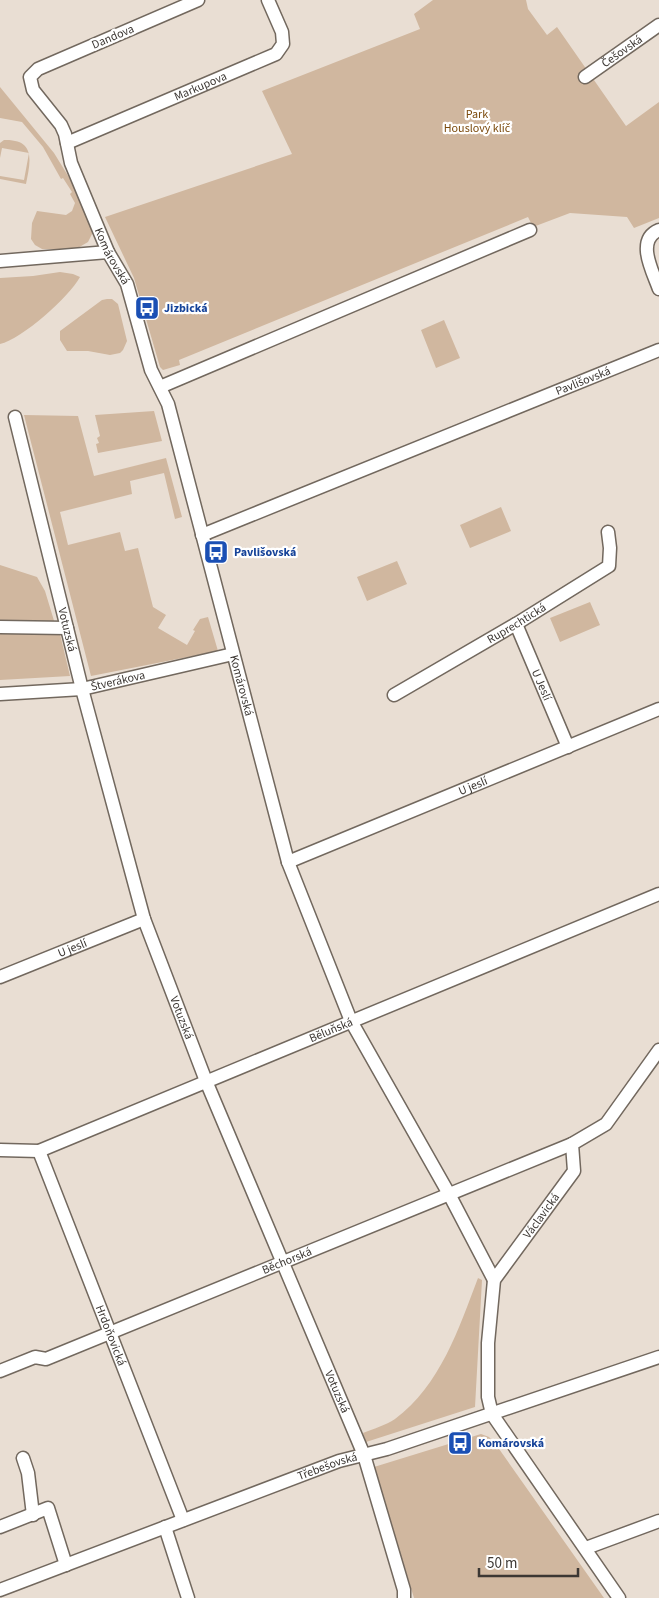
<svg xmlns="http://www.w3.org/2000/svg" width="659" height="1598" font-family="'Source Sans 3',sans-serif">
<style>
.green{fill:#d0b79f}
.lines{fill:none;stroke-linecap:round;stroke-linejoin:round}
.minor-casing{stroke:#72685e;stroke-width:15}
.minor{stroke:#fff;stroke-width:12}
.labels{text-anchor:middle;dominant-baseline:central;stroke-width:4.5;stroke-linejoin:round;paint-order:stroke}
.street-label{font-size:12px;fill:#3c3733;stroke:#fff}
.park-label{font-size:12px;fill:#7b4a0c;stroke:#fff}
.transit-label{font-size:12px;font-weight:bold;fill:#164399;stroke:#fff;text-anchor:start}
</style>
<rect width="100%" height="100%" fill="#e9ded3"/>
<!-- green -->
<path class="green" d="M433 0H526L528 9 547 35 557 27 626 126 659 102V218L634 228 627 217 570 213 533 227 528 217 179 360 180 365 163 370 160 367 134 278 105 217 292 154 262 91 420 29 414 14Z
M0 87 54 153 75 187 92 229V234L88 242 76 249H42L35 245 31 239 32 223 37 211 66 215 72 211 75 203 70 194 72 192 63 178 61 179 43 147 22 122 0 118Z
M4 140C37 139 30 163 26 184L0 179V176L24 180 29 153 2 148 0 158V143Z
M60 272 73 274 80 277C69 297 22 339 0 344V278L33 276Z
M107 299H112L118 304 127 341 123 350 120 353 110 355 88 351H67L60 340V331L102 300Z
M444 320 460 358 436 368 421 330Z
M154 411 162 441 98 453 96 444 99 443 97 438 100 436 95 415Z
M24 415 78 416 94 476 166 458 182 517 175 519 164 473 130 481 132 494 60 512 68 545 120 532 125 551 138 548 153 607 166 615 158 628 187 645 195 631 193 630 200 619 208 617 218 651 91 676Z
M501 507 511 531 470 548 460 525Z
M397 561 407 584 367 601 357 577Z
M0 565 37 577 45 591 55 624 0 622Z
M590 602 600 625 560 642 550 618Z
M0 633 60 634 70 676 0 680Z
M478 1278 482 1280 475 1407 366 1442 363 1433C373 1429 386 1425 395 1419 440 1386 459 1328 478 1278Z
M481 1434 489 1437 497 1446 604 1598H414L374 1467Z"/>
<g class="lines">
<defs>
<g id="minor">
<path id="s1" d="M198 0 38 69 30 77 33 90 61 125 65 134 71 163 108 252 127 284 151 370 168 404 288 862 351 1021 449 1194 494 1280"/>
<path id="s2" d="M585 77 659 25"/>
<path id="s3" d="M67 143 276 54 283 44 282 32 268 0"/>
<path d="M659 230C635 240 653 272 659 289"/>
<path d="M0 261 108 252"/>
<path d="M160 387 530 230"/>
<path id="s4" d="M15 417 82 689 144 919 206 1081 364 1455 404 1590V1598"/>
<path id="s5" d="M202 535 659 350"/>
<path id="s6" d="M516 624 568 747"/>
<path d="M0 627 67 628"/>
<path id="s7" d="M0 694 82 689 233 654"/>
<path id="s8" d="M394 695 516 624 609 566 610 548 608 532"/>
<path id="s9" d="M288 862 659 709"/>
<path id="s10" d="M0 977 144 919"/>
<path id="s11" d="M0 1150 39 1151 659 894"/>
<path id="s12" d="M39 1151 183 1520"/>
<path id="s13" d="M0 1371 35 1357 46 1359 572 1144"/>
<path d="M23 1458 28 1473 33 1515"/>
<path d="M0 1527 48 1508 66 1565"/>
<path d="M165 1527 188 1598"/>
<path d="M586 1548 659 1521"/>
<path id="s14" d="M0 1590 339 1461 387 1449 659 1357"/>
<path id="s15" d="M619 1598 492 1414 488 1397V1343L494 1280 574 1171 572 1144 606 1124 659 1050"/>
</g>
</defs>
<!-- minor casing -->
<use href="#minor" class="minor-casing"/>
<!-- minor -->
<use href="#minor" class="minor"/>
</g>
<!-- icons -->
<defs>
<symbol id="bus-square" viewBox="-11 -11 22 22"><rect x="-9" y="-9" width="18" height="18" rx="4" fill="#1a4fb4" stroke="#fff"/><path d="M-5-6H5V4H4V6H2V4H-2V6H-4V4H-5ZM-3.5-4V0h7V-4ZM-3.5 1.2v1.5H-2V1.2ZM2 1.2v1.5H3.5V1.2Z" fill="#fff"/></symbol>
</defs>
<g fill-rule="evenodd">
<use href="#bus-square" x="133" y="294" width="28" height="28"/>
<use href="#bus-square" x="202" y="538" width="28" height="28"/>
<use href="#bus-square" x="446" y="1429" width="28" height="28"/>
</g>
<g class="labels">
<!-- street labels -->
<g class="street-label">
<text transform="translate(113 37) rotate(-23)">Dandova</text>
<text stroke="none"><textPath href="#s2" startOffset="45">Češovská</textPath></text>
<text stroke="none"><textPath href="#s3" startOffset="145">Markupova</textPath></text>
<text stroke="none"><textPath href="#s1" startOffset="385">Komárovská</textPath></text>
<text stroke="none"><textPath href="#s5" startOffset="411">Pavlišovská</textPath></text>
<text stroke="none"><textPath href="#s8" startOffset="142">Ruprechtická</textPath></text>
<text stroke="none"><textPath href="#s4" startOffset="219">Votuzská</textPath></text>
<text stroke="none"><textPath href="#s7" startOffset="119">Štverákova</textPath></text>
<text stroke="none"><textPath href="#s6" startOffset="66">U Jeslí</textPath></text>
<text stroke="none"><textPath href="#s1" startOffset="835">Komárovská</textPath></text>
<text stroke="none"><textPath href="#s9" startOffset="200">U jeslí</textPath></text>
<text stroke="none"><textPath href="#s10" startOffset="78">U jeslí</textPath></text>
<text stroke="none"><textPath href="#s4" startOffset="624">Votuzská</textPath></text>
<text stroke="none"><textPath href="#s11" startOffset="355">Běluňská</textPath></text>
<text stroke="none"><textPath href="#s15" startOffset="438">Václavická</textPath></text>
<text stroke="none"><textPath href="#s13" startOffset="309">Běchorská</textPath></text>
<text stroke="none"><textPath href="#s12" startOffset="198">Hrdoňovická</textPath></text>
<text stroke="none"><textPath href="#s4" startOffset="1029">Votuzská</textPath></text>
<text stroke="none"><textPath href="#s14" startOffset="350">Třebešovská</textPath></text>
</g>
<!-- park labels -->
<g class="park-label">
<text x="477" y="114">Park<tspan x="477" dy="14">Houslový klíč</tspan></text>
</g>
<!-- transit labels -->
<g class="transit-label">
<text x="164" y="308">Jizbická</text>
<text x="234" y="552">Pavlišovská</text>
<text x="478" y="1443">Komárovská</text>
</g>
</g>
<!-- scale -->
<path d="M479 1568v8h99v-8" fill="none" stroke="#3c3733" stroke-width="2.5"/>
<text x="487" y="1568" font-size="15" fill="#3c3733" stroke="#ffffff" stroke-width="4" paint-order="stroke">50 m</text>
</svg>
